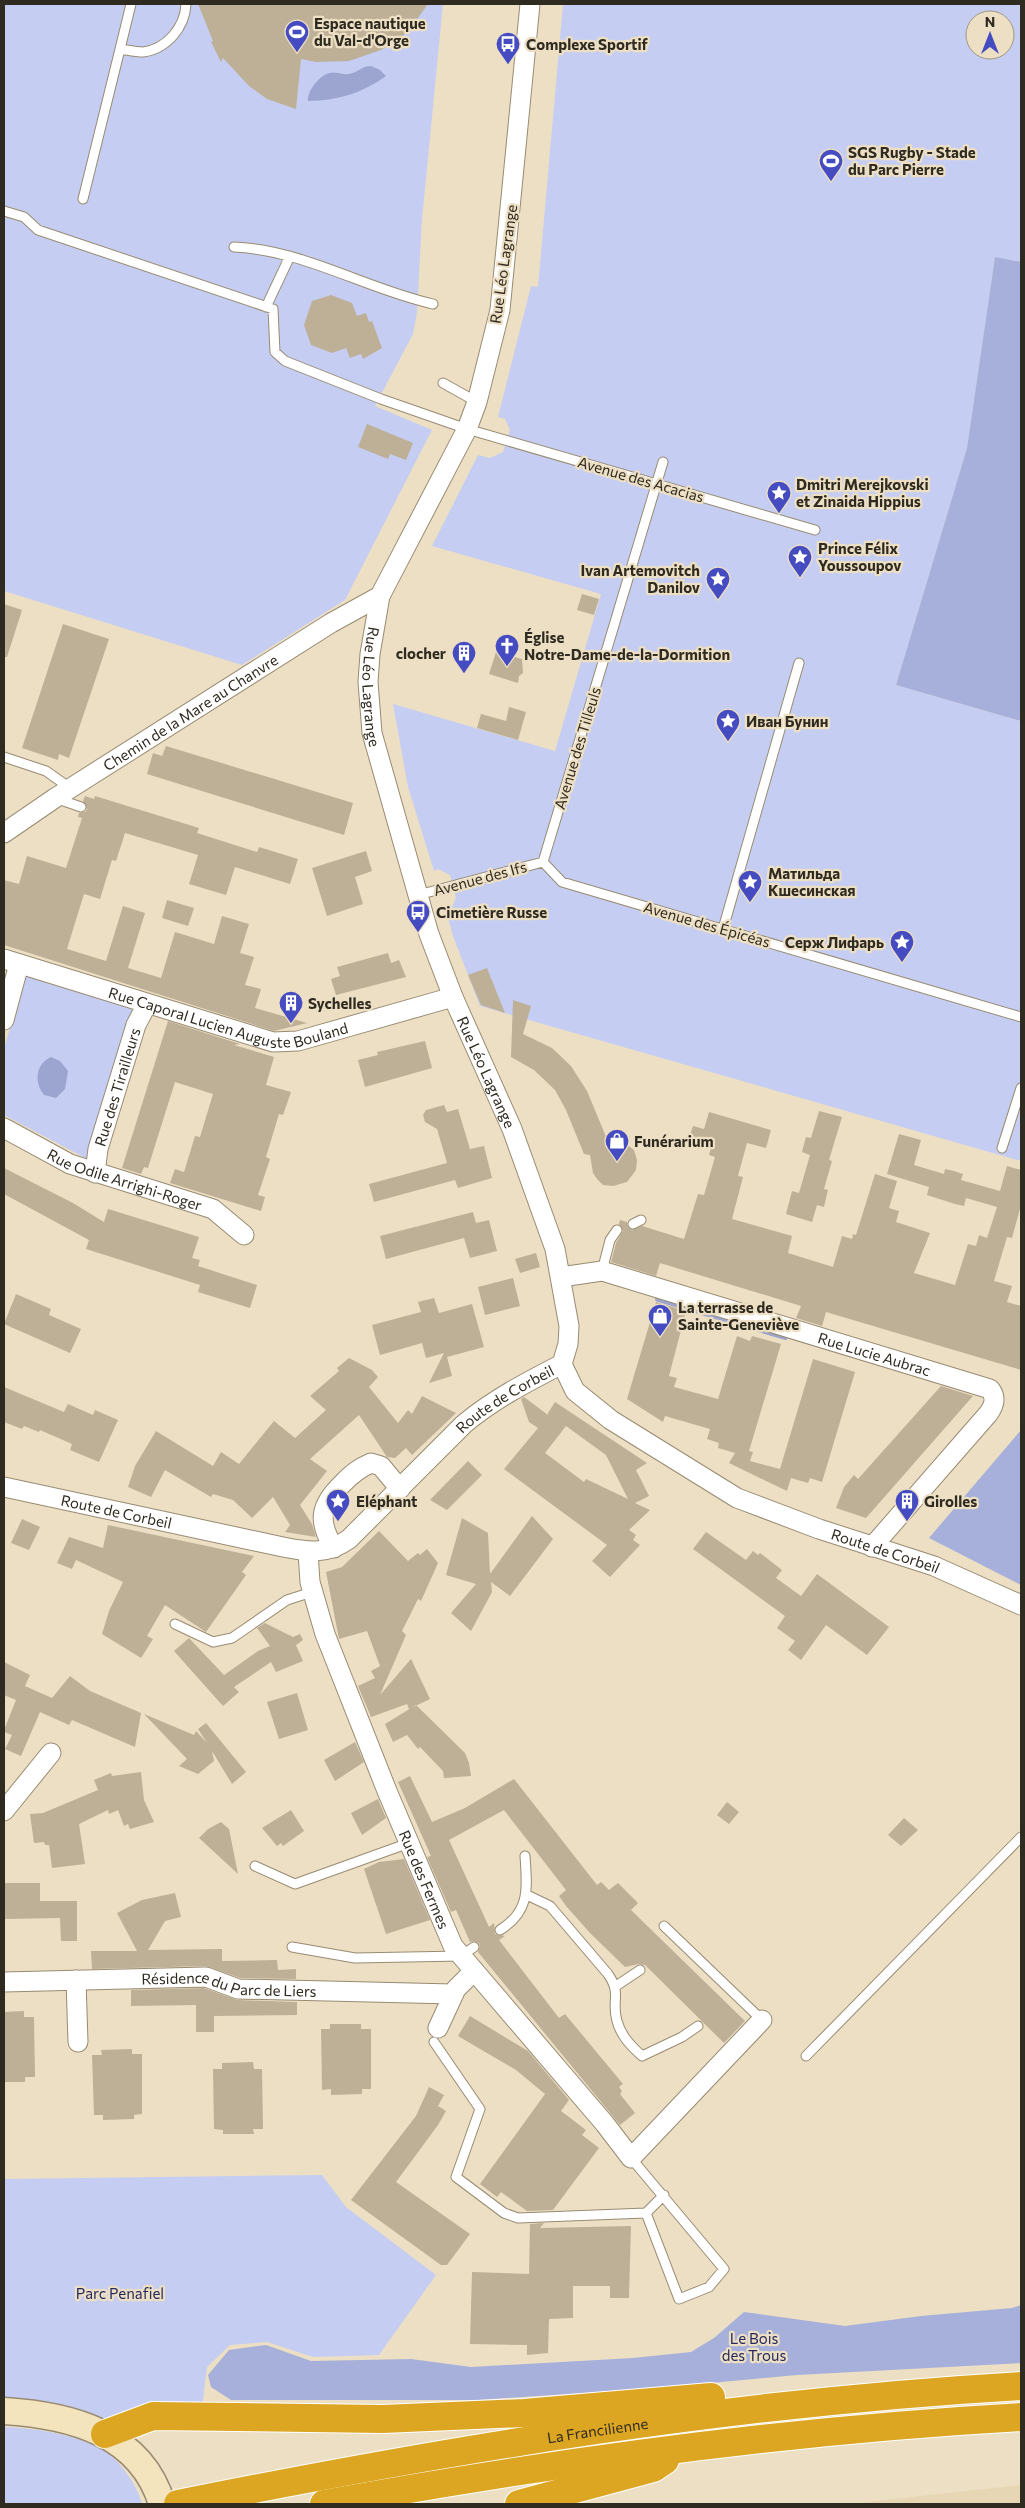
<svg xmlns="http://www.w3.org/2000/svg" width="1025" height="2508" font-family="Commissioner,sans-serif">
<style>
.built{fill:#e7d6b4}
.green{fill:#c5cef2;fill-rule:evenodd}
.forest{fill:#a6b0da}
.water{fill:#9ca5cf}
.lines{fill:none;stroke-linecap:round;stroke-linejoin:round}
.stream{stroke:#9ca5cf;stroke-width:6}
.building{fill:#bdb096;fill-rule:evenodd}
.lane-casing{stroke:#988b72;stroke-width:11}
.street-casing{stroke:#988b72;stroke-width:21}
.secondary-casing{stroke:#988b72;stroke-width:29}
.highway-casing{stroke:#fff;stroke-width:30}
.lane{stroke:#fff;stroke-width:9}
.street{stroke:#fff;stroke-width:19}
.secondary{stroke:#f4e4bd;stroke-width:26}
.highway{stroke:#dca623;stroke-width:28}
.labels{text-anchor:middle;dominant-baseline:central;stroke-width:4.5;stroke-linejoin:round;paint-order:stroke}
.poi-label{font-size:15px;font-weight:bold;fill:#302b21;stroke:#eddfc4;text-anchor:start}
.street-label{font-size:15px;fill:#302b21;stroke:#eddfc4}
.park-label{font-size:15px;fill:#242a5e;stroke:#eddfc4}
</style>
<rect width="100%" height="100%" fill="#eddfc4"/>
<!-- built -->
<path class="built" d="M1021 2485V2504H849Z"/>
<!-- green -->
<path class="green" d="M4 4H443L422 219 417 312 413 334 375 406 432 430 345 600 242 665 4 591Z
M563 4H1021V262L995 258 967 448 896 685 1021 721V1161L480 1006 453 936 446 911 451 909 456 898 450 875 438 869 434 871 408 787 393 704 555 751 601 594 432 546 478 455 490 458 503 452 510 430 505 419 498 417 531 286 538 287ZM975 20H1005V50H975Z
M26 976 133 1009 87 1159 4 1115V1048Z
M322 2175 346 2207 436 2275 379 2355 313 2357 267 2342 230 2345 207 2367 202 2408 152 2403 104 2419 4 2401V2179Z
M4 2427C34 2428 71 2434 98 2447 118 2457 137 2484 142 2504H4Z"/>
<!-- forest -->
<path class="forest" d="M995 257 1021 262V721L896 685 967 448Z
M1021 1430V1585L929 1538Z
M1021 2305V2363L797 2375 658 2388 478 2400H231L211 2387 208 2375 229 2350 266 2345 311 2361 411 2359 471 2367 633 2358 691 2352 714 2338 744 2312 845 2326 921 2316 1012 2308Z"/>
<!-- water -->
<path class="water" d="M371 66 380 70 386 76C363 93 336 101 308 101 307 91 319 76 329 73 336 71 342 75 349 74 357 73 362 66 371 66Z
M51 1057 60 1061 68 1071 65 1089 56 1098 44 1095C34 1083 35 1064 51 1057Z"/>
<g class="lines">
<!-- stream -->
<path class="stream" d="M658 1299 785 1337"/>
</g>
<!-- building -->
<path class="building" d="M198 4H428L408 32 381 50 349 61 316 62 301 59 296 109 267 99 249 86 223 58 221 62 211 42 213 41Z
M331 295 352 303 357 316 366 313 369 322 372 321 382 348 363 359 361 354 350 358 346 348 332 353 311 345 304 325 312 301Z
M367 424 413 443 406 460 390 454 388 459 358 447Z
M582 594 599 599 594 615 577 610Z
M4 604 22 610 7 657H4Z
M63 624 109 639 69 758 59 754 58 760 22 748Z
M496 652 522 659 523 673 519 676 518 683 489 674Z
M509 707 526 712 518 740 477 728 481 714 506 721Z
M166 746 353 803 344 835 147 774 153 753 162 756Z
M85 796 94 799 95 796 199 828 197 833 257 852 259 847 298 859 290 884 235 867 226 895 189 884 198 855 125 833 116 861 112 860 100 899 84 894 67 949 106 961 123 906 145 913 128 968 161 978 175 932 214 944 222 916 249 924 240 953 254 957 245 985 261 989 255 1008 307 1023 274 1031 4 945V880L19 884 27 856 66 868 82 818 78 817 79 813 85 812 87 809 83 801Z
M366 851 372 871 355 877 363 904 327 916 312 868Z
M167 900 194 908 188 926 162 918Z
M388 953 391 963 399 960 406 977 336 995 331 979 340 976 337 967Z
M487 968 505 1013 481 1005 468 975Z
M513 1000 531 1006 523 1034 552 1048 571 1066 587 1091 607 1139 622 1141 634 1150 637 1160 636 1170 627 1182 613 1186 603 1185 597 1179 593 1173 590 1155 584 1154 566 1110 555 1090 534 1070 511 1057Z
M168 1021 240 1044 234 1045 274 1057 266 1085 291 1092 283 1115 279 1114 266 1157 270 1159 258 1195 265 1197 261 1211 170 1183 175 1169 184 1172 195 1136 200 1137 213 1094 175 1082 148 1168 144 1167 141 1174 122 1168Z
M425 1041 432 1068 365 1087 358 1060 378 1055 377 1052Z
M444 1105 447 1112 458 1109 470 1149 484 1146 492 1178 458 1188 455 1180 374 1202 369 1184 447 1163 437 1129 425 1122 423 1115 426 1110Z
M819 1111 842 1117 829 1160 832 1161 824 1189 828 1190 824 1207 817 1205 812 1222 786 1214 792 1191 799 1193 810 1155 802 1152 806 1137 811 1138Z
M709 1112 771 1130 766 1148 747 1143 738 1176 743 1177 732 1219 792 1236 788 1253 833 1267 842 1236 852 1239 853 1234 856 1235 875 1174 897 1181 889 1208 899 1211 896 1222 930 1233 914 1273 955 1285 968 1244 976 1246 979 1235 987 1238 997 1207 966 1198 964 1206 955 1204 927 1195 929 1187 887 1174 899 1134 921 1140 914 1165 944 1174 945 1169 954 1171 963 1174 961 1180 1000 1191 1007 1166 1021 1170V1205L1012 1238 1007 1237 994 1281 1012 1286 1007 1302 1021 1306V1370L826 1312 822 1326 796 1318 801 1306 660 1263 656 1276 611 1262 616 1243 623 1231 619 1224 620 1220 627 1222 628 1227 632 1230 642 1226 684 1239 698 1194 704 1195 715 1157 709 1155 711 1148 688 1141 693 1126 704 1129Z
M4 1168 73 1203 104 1222 108 1209 199 1237 192 1258 200 1260 198 1266 257 1285 250 1308 198 1292 200 1285 86 1249 89 1240 4 1194Z
M473 1212 476 1223 489 1220 497 1251 470 1258 464 1238 386 1259 380 1236Z
M536 1253 540 1267 520 1273 515 1259Z
M513 1278 520 1306 485 1315 478 1287Z
M16 1294 51 1309 49 1315 81 1329 70 1353 4 1324Z
M434 1298 439 1313 472 1304 484 1347 447 1357 452 1376 429 1383 444 1353 426 1358 422 1343 380 1355 372 1325 421 1312 418 1302Z
M656 1302 686 1311 669 1376 677 1378 674 1387 718 1399 737 1336 750 1341 752 1336 781 1344 749 1451 753 1452 750 1461 780 1469 813 1359 855 1372 822 1482 810 1478 808 1483 791 1478 787 1491 729 1463 735 1453 718 1448 719 1443 707 1439 710 1429 665 1416 663 1422 627 1399Z
M349 1358 372 1370 378 1377 369 1387 398 1423 408 1410 412 1414 422 1396 456 1413 412 1455 406 1448 395 1458 387 1457 359 1415 310 1459 327 1471 300 1505 312 1524 316 1537 285 1532 290 1525 273 1497 252 1518 233 1500 213 1494 211 1497 165 1470 151 1497 128 1487 135 1466 156 1431 213 1466 221 1452 239 1464 274 1421 295 1438 326 1410 310 1396 339 1371 337 1368Z
M941 1386 973 1396 866 1518 836 1508 844 1487 854 1475 858 1479Z
M4 1387 64 1412 68 1404 93 1415 95 1410 118 1420 99 1462 70 1450 72 1444 40 1430 39 1432 24 1426 22 1429 4 1422Z
M524 1397 548 1415V1413L555 1402 647 1463 636 1470 649 1496 635 1503 650 1510 629 1530 636 1535 633 1540 640 1545 610 1577 592 1561 607 1545 504 1469 538 1428 529 1422 521 1399ZM566 1426 606 1455 628 1499 586 1479 584 1482 545 1453Z
M468 1461 482 1475 447 1510 430 1500Z
M532 1516 553 1539 510 1596 491 1582 492 1592 471 1631 451 1613 476 1584 446 1575 462 1518 488 1533 490 1574Z
M22 1519 40 1527 29 1550 11 1543Z
M108 1525 169 1538 254 1556 242 1572 246 1575 206 1632 165 1605 147 1636 153 1639 141 1658 102 1634 109 1611 123 1582 76 1560 72 1569 57 1563 69 1537 103 1548Z
M379 1531 408 1561 418 1553 420 1555 427 1549 438 1563 421 1601 418 1599 402 1631 406 1635 380 1695 411 1659 430 1699 409 1709 407 1704 371 1717 358 1686 375 1678 371 1671 380 1666 367 1631 339 1639 326 1572 342 1567Z
M706 1532 746 1560 753 1551 758 1555 760 1553 782 1570 776 1578 801 1596 817 1574 889 1627 867 1655 826 1625 801 1660 788 1650 795 1641 777 1628 785 1616 693 1549Z
M265 1623 293 1637 300 1634 303 1640 296 1645 303 1661 276 1672 271 1662 234 1687 239 1692 223 1706 174 1651 189 1638 224 1675 258 1651 270 1646 257 1628Z
M4 1662 30 1675 25 1686 52 1698 70 1676 90 1691 141 1713 135 1747 72 1720 69 1725 40 1712 21 1756 5 1749 12 1735 4 1732V1730L16 1700 4 1695Z
M297 1693 308 1730 279 1739 267 1702Z
M416 1705 465 1753 469 1763 471 1776 444 1778 443 1771 420 1747 418 1749 407 1735 393 1742 385 1724Z
M144 1714 194 1735 196 1731 207 1743 198 1729 206 1723 246 1772 232 1784 212 1751 214 1761 198 1774 179 1766 187 1759Z
M355 1742 364 1762 335 1781 324 1760Z
M141 1772 144 1800 154 1822 130 1829 128 1824 124 1826 118 1810 109 1814 108 1810 79 1824 85 1864 52 1868 49 1845H45L44 1842 34 1843 30 1814 43 1813 98 1790 94 1780 111 1773 112 1776Z
M410 1776 432 1822 465 1808 514 1779 597 1885 601 1882 609 1890 618 1883 638 1903 631 1910 745 2021 724 2043 645 1965 639 1964 625 1967 591 1934 566 1906 559 1896 566 1890 504 1810 449 1840 489 1927 494 1923 495 1934 505 1936 499 1940 559 2018 565 2014 623 2084 619 2087 622 2091 620 2094 635 2113 620 2125 478 1952 480 1947 479 1943 474 1941 470 1942 456 1910 451 1912 427 1857 431 1856 398 1782Z
M378 1799 386 1818 362 1835 351 1813Z
M727 1802 739 1812 729 1824 717 1815Z
M291 1810 304 1831 283 1846 281 1843 277 1846 262 1828Z
M904 1818 918 1830 901 1846 888 1835Z
M221 1822 229 1829 238 1874 199 1838 208 1829Z
M404 1859 430 1920 386 1934 364 1869 379 1862Z
M4 1883H40V1901H77V1941H61L60 1918 4 1919Z
M175 1893 181 1917 165 1921 148 1950 222 1949V1961L277 1960 278 1970 296 1969V1979L240 1978 206 1966 92 1969 91 1951H137L117 1913 142 1900Z
M204 1988 237 2000 297 2002V2015L214 2016V2032H196V2005L131 2006V1990Z
M24 2011V2017H34L35 2077H25V2082H4V2012Z
M470 2016 528 2051 569 2100 561 2111 586 2130 582 2135 599 2148 553 2210 527 2211 501 2192 497 2197 480 2184 545 2094 516 2070 458 2036Z
M330 2024H361V2029H371V2089H362V2094L331 2095V2089L322 2090 321 2029H330Z
M132 2049V2054H142V2114L134 2115V2119L103 2120V2115H94L92 2055H102L101 2050Z
M253 2062 254 2069H262L263 2129H253L254 2134H223V2130L214 2129 213 2069H222V2063Z
M429 2087 444 2095 438 2106 446 2111 438 2125 396 2182 470 2234 447 2265H441L351 2200 416 2116Z
M544 2223 540 2228 631 2226 629 2298H610V2286H573V2318L549 2319 548 2353 527 2355V2345L470 2344 472 2272 529 2274 530 2224Z"/>
<g class="lines">
<defs>
<path id="lane" d="M131 4 120 49C127 50 136 52 143 52 167 49 185 27 186 4
M83 199 120 49
M4 211 24 217 38 230 273 309 275 352 285 361 381 399 467 429 815 530
M234 247C304 250 366 289 433 304
M266 307 290 256
M443 383 477 402
M4 757 46 771 70 788
M55 798 81 807
M543 862 562 882 1021 1017
M543 862 663 462
M418 895 543 862
M723 929 799 663
M1002 1148 1021 1088
M633 1224 641 1220
M602 1271 610 1240 617 1230
M175 1624 213 1642 232 1638 287 1600 312 1592
M255 1866 295 1884 409 1843
M527 1895 550 1906 608 1974C622 1994 611 2001 617 2021 621 2036 631 2046 642 2056L682 2037 698 2026
M664 1926 762 2020
M500 1930C531 1911 527 1887 525 1856
M292 1947 355 1958 461 1956 474 1947
M616 1986 640 1970
M434 2042 480 2109 456 2177 504 2213 518 2218 646 2213 664 2195
M806 2056 1021 1837
M631 2158 724 2269 709 2287 679 2299 646 2213"/>
<g id="street">
<path id="s1" d="M530 4 500 310 477 402 467 429 380 596 370 654 368 682 372 733 429 934 453 997 512 1129 555 1249 569 1326 568 1344 562 1364"/>
<path id="s2" d="M4 833 55 798 331 623 380 596"/>
<path id="s3" d="M4 959 273 1042 298 1041 453 997"/>
<path d="M4 1020 19 964"/>
<path id="s4" d="M4 1128 70 1164 213 1209 244 1235"/>
<path id="s5" d="M95 1173 98 1149 136 1025 147 1004"/>
<path id="s6" d="M561 1277 602 1271 990 1389C997 1398 994 1406 988 1414L872 1547"/>
<path id="s7" d="M562 1364 575 1391 611 1420 737 1498 819 1529 934 1566 1021 1605"/>
<path id="s8" d="M4 1487 283 1547C308 1552 327 1555 349 1539L464 1424C494 1399 527 1382 562 1364"/>
<path d="M334 1548C317 1521 320 1505 343 1483 352 1474 359 1468 371 1463L381 1466 400 1489"/>
<path id="s9" d="M308 1552 310 1582 325 1634 387 1791 453 1946 605 2124 631 2158 762 2020"/>
<path d="M4 1811 51 1753"/>
<path d="M76 1980 78 2042"/>
<path id="s10" d="M4 1982 206 1977 238 1989 453 1994"/>
<path d="M438 2028 456 1989 474 1971"/>
</g>
<path id="secondary" d="M4 2411C70 2415 141 2433 162 2504"/>
<g id="highway">
<path d="M105 2434 153 2416 383 2419 524 2413 711 2397"/>
<path id="s11" d="M178 2504C456 2448 737 2402 1021 2386"/>
<path d="M324 2504C554 2462 787 2430 1021 2417"/>
<path d="M519 2504 653 2468 665 2460"/>
</g>
</defs>
<!-- lane casing -->
<use href="#lane" class="lane-casing"/>
<!-- street casing -->
<use href="#street" class="street-casing"/>
<!-- secondary casing -->
<use href="#secondary" class="secondary-casing"/>
<!-- highway casing -->
<use href="#highway" class="highway-casing"/>
<!-- lane -->
<use href="#lane" class="lane"/>
<!-- street -->
<use href="#street" class="street"/>
<!-- secondary -->
<use href="#secondary" class="secondary"/>
<!-- highway -->
<use href="#highway" class="highway"/>
</g>
<!-- icons -->
<defs>
<symbol id="stadium-pin" viewBox="-11 -11 22 30"><path d="M0 17L-7.5 6A9.5 9.5 0 1 1 7.5 6Z" fill="#454bc0" stroke="#eddfc4"/><path d="M0-5a6.5 5 0 1 0 0 10a6.5 5 0 1 0 0-10ZM-3.5-1.8h7v3.6h-7Z" fill="#fff"/></symbol>
<symbol id="bus-pin" viewBox="-11 -11 22 30"><path d="M0 17L-7.5 6A9.5 9.5 0 1 1 7.5 6Z" fill="#454bc0" stroke="#eddfc4"/><path d="M-5-6H5V4H4V6H2V4H-2V6H-4V4H-5ZM-3.5-4V0h7V-4ZM-3.5 1.2v1.5H-2V1.2ZM2 1.2v1.5H3.5V1.2Z" fill="#fff"/></symbol>
<symbol id="sight-pin" viewBox="-11 -11 22 30"><path d="M0 17L-7.5 6A9.5 9.5 0 1 1 7.5 6Z" fill="#454bc0" stroke="#eddfc4"/><path d="M0-6L1.8-2.2L6-1.7L2.9 1.2L3.7 5.4L0 3.3L-3.7 5.4L-2.9 1.2L-6-1.7L-1.8-2.2Z" fill="#fff"/></symbol>
<symbol id="church-pin" viewBox="-11 -11 22 30"><path d="M0 17L-7.5 6A9.5 9.5 0 1 1 7.5 6Z" fill="#454bc0" stroke="#eddfc4"/><path d="M-1.2-6h2.4v3.5h3.3v2.4h-3.3V6h-2.4V-.1h-3.3v-2.4h3.3Z" fill="#fff"/></symbol>
<symbol id="building-pin" viewBox="-11 -11 22 30"><path d="M0 17L-7.5 6A9.5 9.5 0 1 1 7.5 6Z" fill="#454bc0" stroke="#eddfc4"/><path d="M-4-6H4V6H1V3H-1V6H-4ZM-2.5-4.3h1.7v1.8h-1.7ZM.8-4.3h1.7v1.8H.8ZM-2.5-1h1.7V.8h-1.7ZM.8-1h1.7V.8H.8Z" fill="#fff"/></symbol>
<symbol id="shop-pin" viewBox="-11 -11 22 30"><path d="M0 17L-7.5 6A9.5 9.5 0 1 1 7.5 6Z" fill="#454bc0" stroke="#eddfc4"/><path d="M-5-2.5h2.3a2.7 3.5 0 0 1 5.4 0H5L5.5 6h-11ZM-1.5-2.5h3a1.5 2.3 0 0 0-3 0Z" fill="#fff"/></symbol>
</defs>
<g fill-rule="evenodd">
<use href="#stadium-pin" x="283" y="18" width="28" height="38"/>
<use href="#bus-pin" x="494" y="30" width="28" height="38"/>
<use href="#stadium-pin" x="817" y="147" width="28" height="38"/>
<use href="#sight-pin" x="765" y="479" width="28" height="38"/>
<use href="#sight-pin" x="786" y="543" width="28" height="38"/>
<use href="#sight-pin" x="704" y="565" width="28" height="38"/>
<use href="#church-pin" x="493" y="632" width="28" height="38"/>
<use href="#building-pin" x="450" y="639" width="28" height="38"/>
<use href="#sight-pin" x="714" y="707" width="28" height="38"/>
<use href="#sight-pin" x="736" y="868" width="28" height="38"/>
<use href="#bus-pin" x="404" y="898" width="28" height="38"/>
<use href="#sight-pin" x="888" y="928" width="28" height="38"/>
<use href="#building-pin" x="277" y="989" width="28" height="38"/>
<use href="#shop-pin" x="603" y="1127" width="28" height="38"/>
<use href="#shop-pin" x="646" y="1302" width="28" height="38"/>
<use href="#sight-pin" x="324" y="1487" width="28" height="38"/>
<use href="#building-pin" x="893" y="1487" width="28" height="38"/>
</g>
<g class="labels">
<!-- poi labels -->
<g class="poi-label">
<text x="314" y="23">Espace nautique<tspan x="314" dy="17">du Val-d'Orge</tspan></text>
<text x="526" y="44">Complexe Sportif</text>
<text x="848" y="152">SGS Rugby - Stade<tspan x="848" dy="17">du Parc Pierre</tspan></text>
<text x="796" y="484">Dmitri Merejkovski<tspan x="796" dy="17">et Zinaida Hippius</tspan></text>
<text x="818" y="548">Prince Félix<tspan x="818" dy="17">Youssoupov</tspan></text>
<text x="700" y="570" text-anchor="end">Ivan Artemovitch<tspan x="700" dy="17">Danilov</tspan></text>
<text x="524" y="637">Église<tspan x="524" dy="17">Notre-Dame-de-la-Dormition</tspan></text>
<text x="446" y="653" text-anchor="end">clocher</text>
<text x="746" y="721">Иван Бунин</text>
<text x="768" y="873">Матильда<tspan x="768" dy="17">Кшесинская</tspan></text>
<text x="436" y="912">Cimetière Russe</text>
<text x="884" y="942" text-anchor="end">Серж Лифарь</text>
<text x="308" y="1003">Sychelles</text>
<text x="634" y="1141">Funérarium</text>
<text x="678" y="1307">La terrasse de<tspan x="678" dy="17">Sainte-Geneviève</tspan></text>
<text x="356" y="1501">Eléphant</text>
<text x="924" y="1501">Girolles</text>
</g>
<!-- street labels -->
<g class="street-label">
<text transform="translate(503 264) rotate(-82)">Rue Léo Lagrange</text>
<text transform="translate(641 479) rotate(16)">Avenue des Acacias</text>
<text stroke="none"><textPath href="#s1" startOffset="711">Rue Léo Lagrange</textPath></text>
<text stroke="none"><textPath href="#s2" startOffset="222">Chemin de la Mare au Chanvre</textPath></text>
<text transform="translate(577 748) rotate(-73)">Avenue des Tilleuls</text>
<text transform="translate(480 878) rotate(-15)">Avenue des Ifs</text>
<text transform="translate(707 924) rotate(16)">Avenue des Épicéas</text>
<text stroke="none"><textPath href="#s3" startOffset="234">Rue Caporal Lucien Auguste Bouland</textPath></text>
<text stroke="none"><textPath href="#s1" startOffset="1116">Rue Léo Lagrange</textPath></text>
<text stroke="none"><textPath href="#s5" startOffset="89">Rue des Tirailleurs</textPath></text>
<text stroke="none"><textPath href="#s4" startOffset="132">Rue Odile Arrighi-Roger</textPath></text>
<text stroke="none"><textPath href="#s6" startOffset="326">Rue Lucie Aubrac</textPath></text>
<text stroke="none"><textPath href="#s8" startOffset="565">Route de Corbeil</textPath></text>
<text stroke="none"><textPath href="#s8" startOffset="115">Route de Corbeil</textPath></text>
<text stroke="none"><textPath href="#s7" startOffset="382">Route de Corbeil</textPath></text>
<text stroke="none"><textPath href="#s9" startOffset="349">Rue des Fermes</textPath></text>
<text stroke="none"><textPath href="#s10" startOffset="226">Résidence du Parc de Liers</textPath></text>
<text stroke="none"><textPath href="#s11" startOffset="426">La Francilienne</textPath></text>
</g>
<!-- park labels -->
<g class="park-label">
<text x="120" y="2293">Parc Penafiel</text>
<text x="754" y="2338">Le Bois<tspan x="754" dy="17">des Trous</tspan></text>
</g>
</g>
<!-- border -->
<rect width="1025" height="2508" fill="none" stroke="#302b21" stroke-width="10"/>
<!-- north arrow -->
<g transform="translate(990 35)"><circle r="24" fill="#eddfc4" stroke="#a19783"/>
<path d="M0-4L9 19L0 12L-9 19Z" fill="#454bc0"/>
<text y="-8" font-size="14" font-weight="bold" text-anchor="middle" fill="#302b21">N</text>
</g>
</svg>
